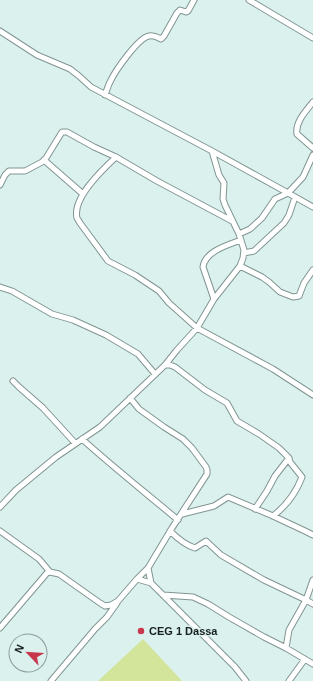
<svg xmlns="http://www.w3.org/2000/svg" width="313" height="681" font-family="Arial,sans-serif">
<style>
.green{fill:#d2e59a}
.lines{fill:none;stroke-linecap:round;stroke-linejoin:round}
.street-casing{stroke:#819592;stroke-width:7}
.street{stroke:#fff;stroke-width:5}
.poi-dot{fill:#c8384c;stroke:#dbf1ee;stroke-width:1.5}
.labels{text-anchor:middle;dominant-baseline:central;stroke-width:3;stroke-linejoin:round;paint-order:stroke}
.poi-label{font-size:11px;font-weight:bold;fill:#171f1e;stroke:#dbf1ee;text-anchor:start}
</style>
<rect width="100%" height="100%" fill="#dbf1ee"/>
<!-- green -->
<path class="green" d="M143 639 182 681H98Z"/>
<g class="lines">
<defs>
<path id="street" d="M249 0 313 38
M0 31 37 55 70 69 79 76 91 87 212 151 288 193 275 199 262 218 250 229 239 234
M105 95C107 90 108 85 111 80 116 70 138 38 149 36 154 35 157 37 161 39L164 36 177 13 180 10 186 12 188 11 194 0
M313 102C306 111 295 122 297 134L313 148
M313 155 303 177 288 193 313 207
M116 157C103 169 72 198 77 218 78 220 79 221 80 223L108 261 135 275 159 291 169 303 197 328 273 369 313 395
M44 160 83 194
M0 185 5 175 9 171H25L42 162 46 158 62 132H67L94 147 116 157 157 181 232 221
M244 253 254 251 284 223 289 215 295 197
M240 266 262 277 269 282 280 292 293 297 299 296 304 283 313 270
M0 287 12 291 52 314 73 320 106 335 138 354 155 374
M214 299 203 267C205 251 228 245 241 240
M165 365H170L175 367 205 390 227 403 237 421 259 434 279 448 289 458 275 476 267 491 255 509
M13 381 19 387 43 408 75 443
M82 439C113 467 146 493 178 520
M0 507 16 490 56 457 100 427 165 365 177 350 197 328 214 299 240 266 243 258 244 250 239 234 225 205 223 199 224 183 219 175 212 151
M182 514 214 506 228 497 273 516 305 531 313 535
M273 516C286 506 296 493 302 477L290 462 289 458
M0 531 39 559 50 572 59 574 100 603 105 606 111 605 118 601 137 579 148 568 172 528 207 474V470L206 467 192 448 183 439 164 427 139 409 130 398
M170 531C177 538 185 545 195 548L206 541 221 555 264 580 306 600 313 580
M148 568 151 583 235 667 246 681
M137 579 151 583
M163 595 193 597 208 604 229 617 264 637 286 648
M313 604 306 600 289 630 286 648 313 664
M0 628 47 573 50 572
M51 681 95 629 107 617 117 603
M289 681 305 659"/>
</defs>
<!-- street casing -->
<use href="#street" class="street-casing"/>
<!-- street -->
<use href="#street" class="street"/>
</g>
<!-- markers -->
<circle class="poi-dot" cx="141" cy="631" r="4"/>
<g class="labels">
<!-- poi labels -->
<g class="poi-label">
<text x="149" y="631">CEG 1 Dassa</text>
</g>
</g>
<!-- north arrow -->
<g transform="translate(28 653) rotate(295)"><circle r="19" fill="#dbf1ee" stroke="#8d9d9b"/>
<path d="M0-3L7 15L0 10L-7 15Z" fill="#c8384c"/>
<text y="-6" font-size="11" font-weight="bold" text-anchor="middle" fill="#171f1e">N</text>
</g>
</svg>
